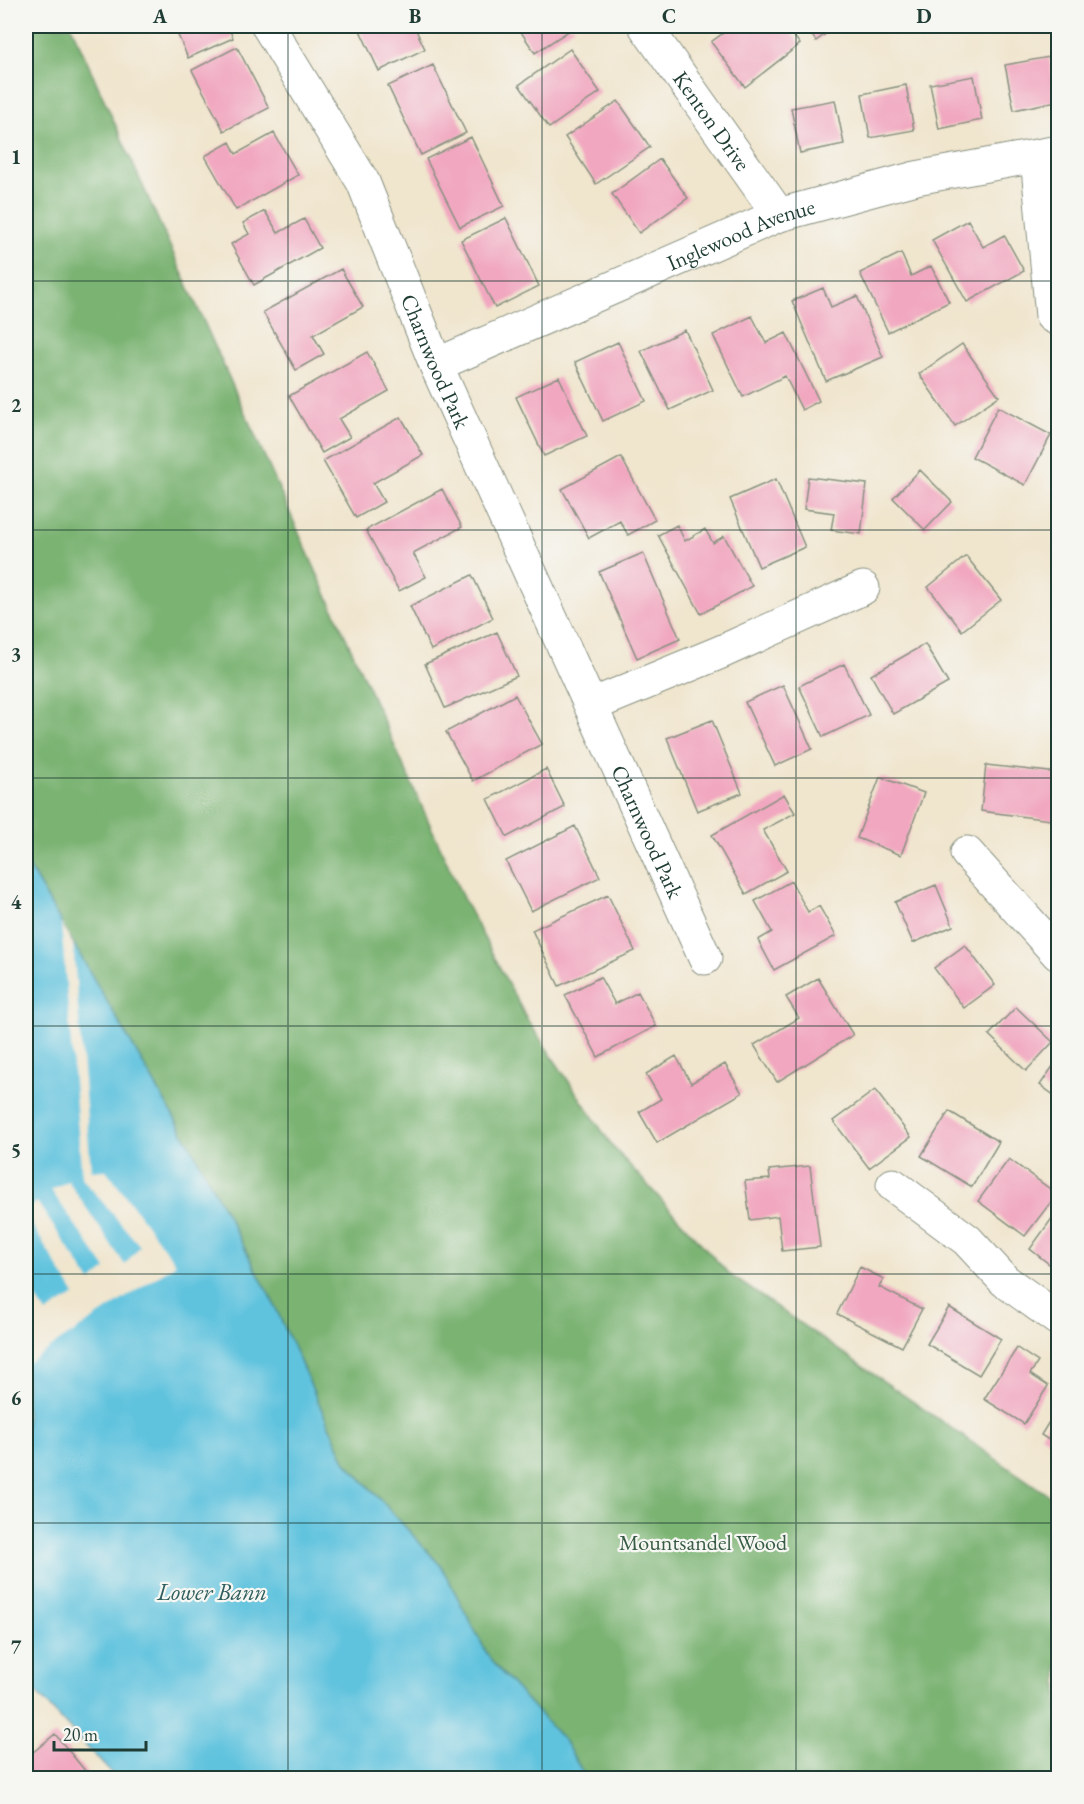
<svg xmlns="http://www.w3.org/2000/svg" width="1084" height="1804" font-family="'EB Garamond',serif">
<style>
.forest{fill:#7ab372;stroke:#4c7853;stroke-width:1.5}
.water{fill:#60c3de;stroke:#408089;stroke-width:1.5}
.pier{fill:#f0e5cd}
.building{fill:#f1a7c0}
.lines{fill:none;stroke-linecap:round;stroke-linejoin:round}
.minor-casing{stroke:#889180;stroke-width:35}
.minor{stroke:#fff;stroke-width:33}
.grid{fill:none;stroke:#1f3d34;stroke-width:1.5;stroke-opacity:0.55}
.labels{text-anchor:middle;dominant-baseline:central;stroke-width:4.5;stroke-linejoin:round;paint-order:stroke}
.street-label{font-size:22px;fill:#1f3d34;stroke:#f6f6f2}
.park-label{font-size:22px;fill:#375b44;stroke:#f6f6f2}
.water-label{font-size:24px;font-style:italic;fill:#2f5e5e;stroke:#f6f6f2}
.neatline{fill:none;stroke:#1f3d34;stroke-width:2}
.grid-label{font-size:20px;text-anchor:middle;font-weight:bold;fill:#1f3d34}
</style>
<rect width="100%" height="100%" fill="#f6f6f2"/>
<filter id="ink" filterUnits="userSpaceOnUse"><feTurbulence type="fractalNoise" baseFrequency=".0167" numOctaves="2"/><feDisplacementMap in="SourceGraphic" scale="12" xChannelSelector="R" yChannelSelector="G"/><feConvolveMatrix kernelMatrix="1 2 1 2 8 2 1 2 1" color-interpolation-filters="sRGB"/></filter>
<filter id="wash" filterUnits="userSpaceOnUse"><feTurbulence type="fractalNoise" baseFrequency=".008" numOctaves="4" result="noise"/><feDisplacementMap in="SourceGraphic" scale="24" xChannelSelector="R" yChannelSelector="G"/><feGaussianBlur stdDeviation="1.35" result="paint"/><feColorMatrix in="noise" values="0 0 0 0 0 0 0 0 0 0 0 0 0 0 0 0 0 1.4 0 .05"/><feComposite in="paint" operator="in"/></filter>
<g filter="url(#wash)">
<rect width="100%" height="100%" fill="#f0e5cd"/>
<!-- forest -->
<path class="forest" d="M26 26H71L463 898 528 1021 613 1147 729 1274 1058 1502V1778H586L565 1742 491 1661 441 1566 345 1461 273 1302 189 1143 26 862Z"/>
<!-- water -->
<path class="water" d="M26 862 189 1143 273 1302 345 1461 441 1566 491 1661 565 1742 586 1778H116L33 1689 26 1685Z"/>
<!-- pier -->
<path class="pier" d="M61 922 73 944 91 1171 106 1170 176 1264 26 1364V1330L30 1327 26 1320V1282L46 1313 75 1295 26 1215V1210L37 1202 91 1282 106 1269 51 1190 68 1181 125 1265 140 1246 82 1178Z"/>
<g id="blocks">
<!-- building -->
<path class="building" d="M174 26H228L233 38 188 58Z
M358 26H414L425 49 379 71Z
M517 26H574L575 27 535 53Z
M733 26H786L800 44 745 87 711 42Z
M805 26H836L816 41Z
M237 47 269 108 224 131 192 70Z
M570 49 600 92 549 128 519 85Z
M1049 57 1057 101 1014 110 1005 65Z
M433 65 466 133 421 155 388 86Z
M974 76 982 120 939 129 930 84Z
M906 85 914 130 870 138 862 94Z
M835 100 844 144 800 153 791 108Z
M618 101 650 147 596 184 565 137Z
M274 133 298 175 236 210 205 156 230 142 236 154Z
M471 137 504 206 460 227 426 159Z
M660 159 688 198 639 233 612 194Z
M265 211 278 233 304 219 320 248 254 285 231 244 249 234 243 223Z
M506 218 539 286 495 308 461 240Z
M968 220 983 247 1004 235 1024 271 967 302 932 240Z
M901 253 911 276 931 266 949 302 888 332 860 273Z
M341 269 363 307 313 335 324 354 296 370 263 312Z
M823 288 831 307 857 296 883 357 826 381 792 301Z
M752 316 766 343 786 333 819 401 802 410 785 376 743 397 713 335Z
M685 330 713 390 670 410 641 351Z
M618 342 646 401 603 421 575 362Z
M962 344 999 396 955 426 919 374Z
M367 352 389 391 339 419 350 437 322 453 289 396Z
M559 377 587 436 544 456 516 397Z
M998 407 1051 435 1025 485 972 457Z
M401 417 423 455 373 483 384 502 356 518 323 461Z
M621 457 655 520 628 535 620 521 589 538 562 489Z
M920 470 952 502 925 530 893 498Z
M808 477 867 484 861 534 831 530 834 513 804 509Z
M776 479 805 547 759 567 730 499Z
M442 489 462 527 413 553 426 577 399 591 366 530Z
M677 525 685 541 705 529 713 543 724 536 752 586 701 614 658 535Z
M643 553 680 639 637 658 599 572Z
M966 556 1001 600 962 631 928 587Z
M472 575 493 618 431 650 410 606Z
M497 632 517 676 445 708 425 664Z
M925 644 948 683 893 714 871 675Z
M844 664 869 715 823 737 799 686Z
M783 685 812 749 775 766 745 702Z
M515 695 542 744 473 781 446 732Z
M712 720 742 793 697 811 667 738Z
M986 765 1058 773V821L981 811Z
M546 769 565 807 507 837 488 799Z
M880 777 924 793 901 855 857 838Z
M784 794 795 813 763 830 787 871 746 894 712 835Z
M575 826 600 877 531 911 506 861Z
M791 881 808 912 819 906 836 936 774 970 758 940 772 932 755 901Z
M936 885 953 926 913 943 895 902Z
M608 895 635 951 559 986 532 930Z
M965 945 995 985 964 1008 934 968Z
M600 977 615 1004 638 992 656 1026 598 1057 565 995Z
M818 978 853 1035 777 1082 754 1045 799 1018 786 997Z
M1016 1007 1053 1042 1026 1071 989 1035Z
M676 1056 691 1083 725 1064 742 1093 657 1143 639 1112 661 1099 646 1074Z
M1058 1059V1098L1040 1085Z
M875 1090 911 1137 869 1168 833 1121Z
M949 1111 999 1142 972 1187 921 1156Z
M1009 1159 1057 1194 1025 1236 978 1201Z
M810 1166 820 1247 782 1251 778 1216 750 1220 745 1181 770 1179 769 1170Z
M1058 1210V1271L1030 1249Z
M860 1267 884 1279 879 1287 922 1309 902 1347 837 1314Z
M949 1307 1001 1339 979 1375 927 1344Z
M1017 1348 1038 1362 1030 1374 1048 1386 1024 1424 984 1399Z
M1058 1407V1446L1041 1435Z
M55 1734 91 1778H26V1758Z"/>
</g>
</g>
<g filter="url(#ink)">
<use href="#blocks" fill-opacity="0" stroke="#889180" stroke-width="1.5"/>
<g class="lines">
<defs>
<g id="minor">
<path id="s1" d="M268 26 363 182 436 365 705 958"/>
<path id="s2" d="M645 26 779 215"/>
<path d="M1037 157 1052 316 1058 319"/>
<path id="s3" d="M436 365 779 215 916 178 1058 152"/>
<path d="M592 705 721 652 863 588"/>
<path d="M967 853 1058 954"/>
<path d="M893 1185 967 1240 1005 1281 1058 1319"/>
</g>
</defs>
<!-- minor casing -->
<use href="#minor" class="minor-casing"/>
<!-- minor -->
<use href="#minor" class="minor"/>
</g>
</g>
<!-- grid -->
<path class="grid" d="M288 26V1778M542 26V1778M796 26V1778M26 281H1058M26 530H1058M26 778H1058M26 1026H1058M26 1274H1058M26 1523H1058"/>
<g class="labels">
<!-- street labels -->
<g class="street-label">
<text stroke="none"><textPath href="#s2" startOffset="116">Kenton Drive</textPath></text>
<text stroke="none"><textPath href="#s3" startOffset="332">Inglewood Avenue</textPath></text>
<text stroke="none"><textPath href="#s1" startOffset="376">Charnwood Park</textPath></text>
<text stroke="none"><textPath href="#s1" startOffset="892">Charnwood Park</textPath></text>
</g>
<!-- park labels -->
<g class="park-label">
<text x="703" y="1542">Mountsandel Wood</text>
</g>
<!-- water labels -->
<g class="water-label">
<text x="212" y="1591">Lower Bann</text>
</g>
</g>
<!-- margin -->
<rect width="1084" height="1804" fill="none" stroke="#f6f6f2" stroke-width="66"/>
<!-- scale -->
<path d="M54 1741v9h92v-9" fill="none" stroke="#1f3d34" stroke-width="3"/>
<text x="63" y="1741" font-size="18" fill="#1f3d34" stroke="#f6f6f2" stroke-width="4.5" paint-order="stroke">20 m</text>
<rect x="33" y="33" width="1018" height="1738" class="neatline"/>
<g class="grid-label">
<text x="160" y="23">A</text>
<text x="415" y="23">B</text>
<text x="669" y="23">C</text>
<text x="924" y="23">D</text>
<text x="16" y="164">1</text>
<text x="16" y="412">2</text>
<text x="16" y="661">3</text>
<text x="16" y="909">4</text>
<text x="16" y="1157">5</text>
<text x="16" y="1405">6</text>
<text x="16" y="1654">7</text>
</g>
</svg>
